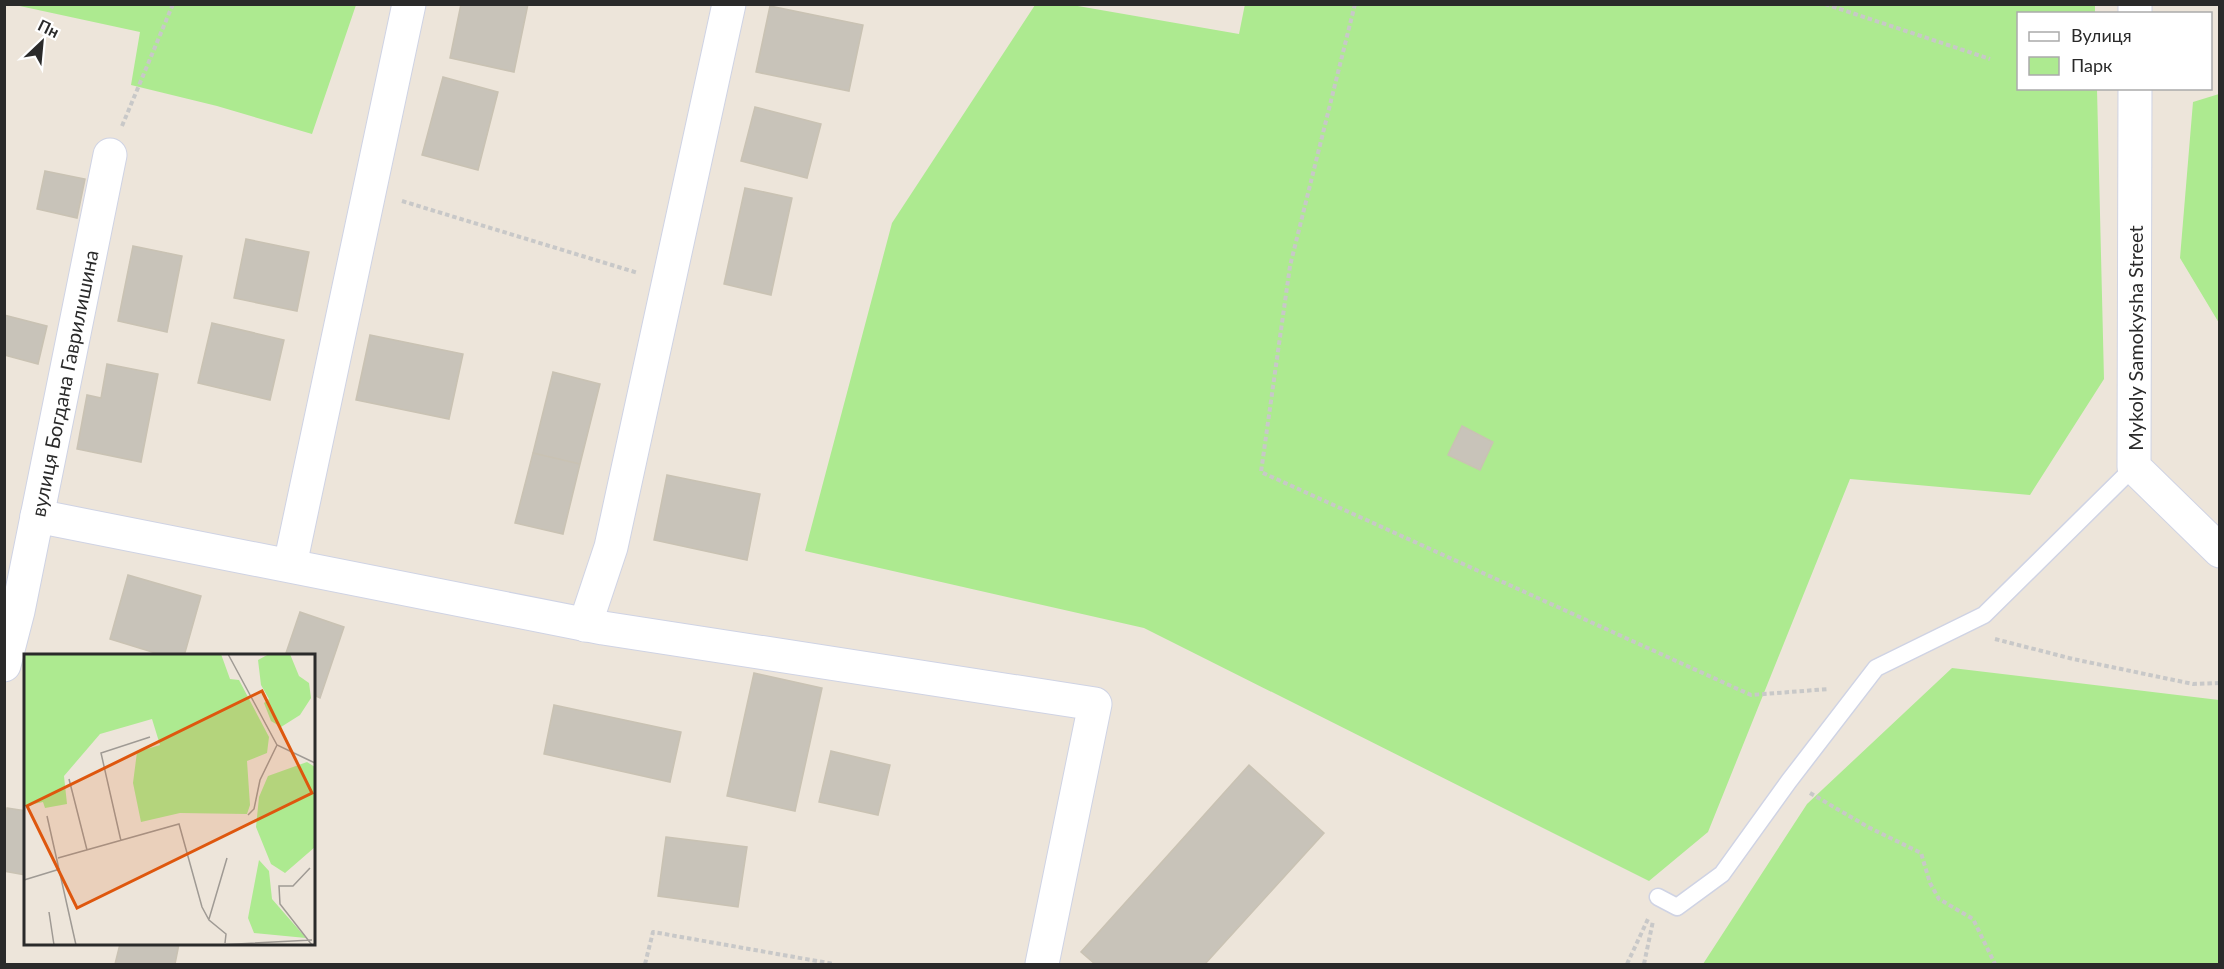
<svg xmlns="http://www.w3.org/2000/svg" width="2224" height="969" font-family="Lato,sans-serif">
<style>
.green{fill:#adea90}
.building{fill:#c8c3b9;stroke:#c9c2b3;stroke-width:1.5}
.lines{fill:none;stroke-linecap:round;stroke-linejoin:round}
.lane-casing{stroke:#cfd3e4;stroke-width:19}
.street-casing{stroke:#cfd3e4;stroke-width:35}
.path{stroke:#c8c8c8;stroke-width:4;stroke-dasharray:4.5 3;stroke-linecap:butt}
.lane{stroke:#fff;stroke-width:16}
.street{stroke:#fff;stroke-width:33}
.labels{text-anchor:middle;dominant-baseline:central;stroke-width:6;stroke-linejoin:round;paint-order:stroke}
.street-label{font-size:20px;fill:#2a2a2a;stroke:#fff}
.inset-road{fill:none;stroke:#9f9a94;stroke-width:1.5}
.view{fill:#de570e;fill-opacity:0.15;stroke:#de570e;stroke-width:3}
.inset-edge{fill:none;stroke:#2a2a2a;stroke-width:3}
</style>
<rect width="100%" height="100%" fill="#ede5da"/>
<!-- green -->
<path class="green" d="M1245 4 2095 5V13L2018 14V88L2097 89 2104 379 2030 495 1850 479 1708 832 1649 881 1144 628 805 551 892 223 1035 5H1072L1239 34Z
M15 5 356 4V5L312 134 217 106 131 85 140 32Z
M2219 94H2220L2219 323 2180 258 2193 102Z
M1952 668 2219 700V964H1703L1807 804Z"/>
<!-- building -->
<path class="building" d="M461 4H528L514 72 450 58Z
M770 6 863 25 849 91 756 72Z
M443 77 498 92 478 170 422 155Z
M755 107 821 124 807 178 741 161Z
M45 171 85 179 77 218 37 209Z
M745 188 792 198 771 295 724 284Z
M246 239 309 252 297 311 234 298Z
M133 246 182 256 167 332 118 321Z
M4 315 47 326 38 364 4 355Z
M212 323 284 340 270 400 198 383Z
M370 335 463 354 449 419 356 400Z
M107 364 158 374 141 462 77 449 87 395 101 398Z
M553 372 600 384 580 464 533 453Z
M1462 426 1493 442 1480 470 1448 455Z
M533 453 580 464 563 534 515 523Z
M667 475 760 494 747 560 654 540Z
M128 575 201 596 184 656H165L110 639Z
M300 612 344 627 320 698 314 695V656H285Z
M754 673 822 688 795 811 727 796Z
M554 705 681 732 670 782 544 754Z
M831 751 890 765 878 815 819 802Z
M1249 765 1324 833 1205 964H1095L1081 952Z
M7 808 26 811V875L4 871V824Z
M666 837 747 847 738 907 658 896Z
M120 944H179L175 964H115Z"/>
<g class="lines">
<defs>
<path id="lane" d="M1658 897 1677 907 1722 874 1789 781 1876 668 1984 615 2134 467"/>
<g id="street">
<path d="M2135 4V14"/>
<path d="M2135 88 2134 467 2220 551"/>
<path d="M37 516 603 628 1095 704 1042 964"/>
<path d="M290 565 409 4"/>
<path d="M585 625 611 547 729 4"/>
<path id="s1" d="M4 665 18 611 110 155"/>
</g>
</defs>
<!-- lane casing -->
<use href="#lane" class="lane-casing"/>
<!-- street casing -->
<use href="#street" class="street-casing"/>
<!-- path -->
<path class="path" d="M1355 4 1290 266 1261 472 1751 695 1829 689
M1825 4 1990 59
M122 126 173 4
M402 201 638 273
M1995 639 2073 659 2193 684 2220 683
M1810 793 1868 827 1921 853 1930 883 1939 899 1973 919 1995 964
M645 964 653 932 834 964
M1627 964 1648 919
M1644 964 1653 921"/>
<!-- lane -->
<use href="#lane" class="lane"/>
<!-- street -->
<use href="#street" class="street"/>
</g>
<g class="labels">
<!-- street labels -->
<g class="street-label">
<text transform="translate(2135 338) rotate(-90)">Mykoly Samokysha Street</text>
<text stroke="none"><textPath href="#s1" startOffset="288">вулиця Богдана Гаврилишина</textPath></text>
</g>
</g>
<!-- overview -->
<g transform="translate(24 654)">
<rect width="291" height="291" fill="#ede5da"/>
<path d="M0 0H197L206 25 215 26 245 83 243 99 223 107 226 151 223 160 156 159 117 168 109 129 113 98 136 91 128 65 76 80 40 122 43 150 21 154 19 148 0 152ZM245 0H266L275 22 285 29 287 44 276 61 257 73 247 67 240 49 245 45 237 31 234 6ZM283 108 291 113V193L261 219 247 210 232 173 235 143 244 122ZM235 206 245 217 248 245 282 284 230 279 224 264Z" fill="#adea90"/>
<path class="inset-road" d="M204 0 253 91 291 109M45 125 63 196M224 161 230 155 236 126 253 91M23 162 52 291M97 187 77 99 126 83M34 204 155 170 178 253 185 266 202 280 201 289M286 214 269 232H255L256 250 288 291M0 226 36 215M25 258 30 291M185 265 203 204M194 291 288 286"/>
<path class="view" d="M238 37 288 139 53 254 3 152Z"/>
<rect width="291" height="291" class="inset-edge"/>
</g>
<!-- border -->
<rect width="2224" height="969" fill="none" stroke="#2a2a2a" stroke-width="12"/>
<!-- legend -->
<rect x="2017" y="12" width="195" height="78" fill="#ffffff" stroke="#aaaaaa" stroke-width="1.5"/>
<rect x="2029" y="32" width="30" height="9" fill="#ffffff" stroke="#aaaaaa" stroke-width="1.5"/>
<text x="2071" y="42" font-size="18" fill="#2a2a2a">Вулиця</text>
<rect x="2029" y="57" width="30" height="18" fill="#adea90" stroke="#aaaaaa" stroke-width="1.5"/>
<text x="2071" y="72" font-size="18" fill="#2a2a2a">Парк</text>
<!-- north arrow -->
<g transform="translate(42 42) rotate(26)" stroke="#ffffff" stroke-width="4.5" paint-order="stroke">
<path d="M0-4.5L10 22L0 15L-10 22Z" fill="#2a2a2a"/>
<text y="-9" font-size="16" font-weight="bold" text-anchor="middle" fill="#2a2a2a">Пн</text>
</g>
</svg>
